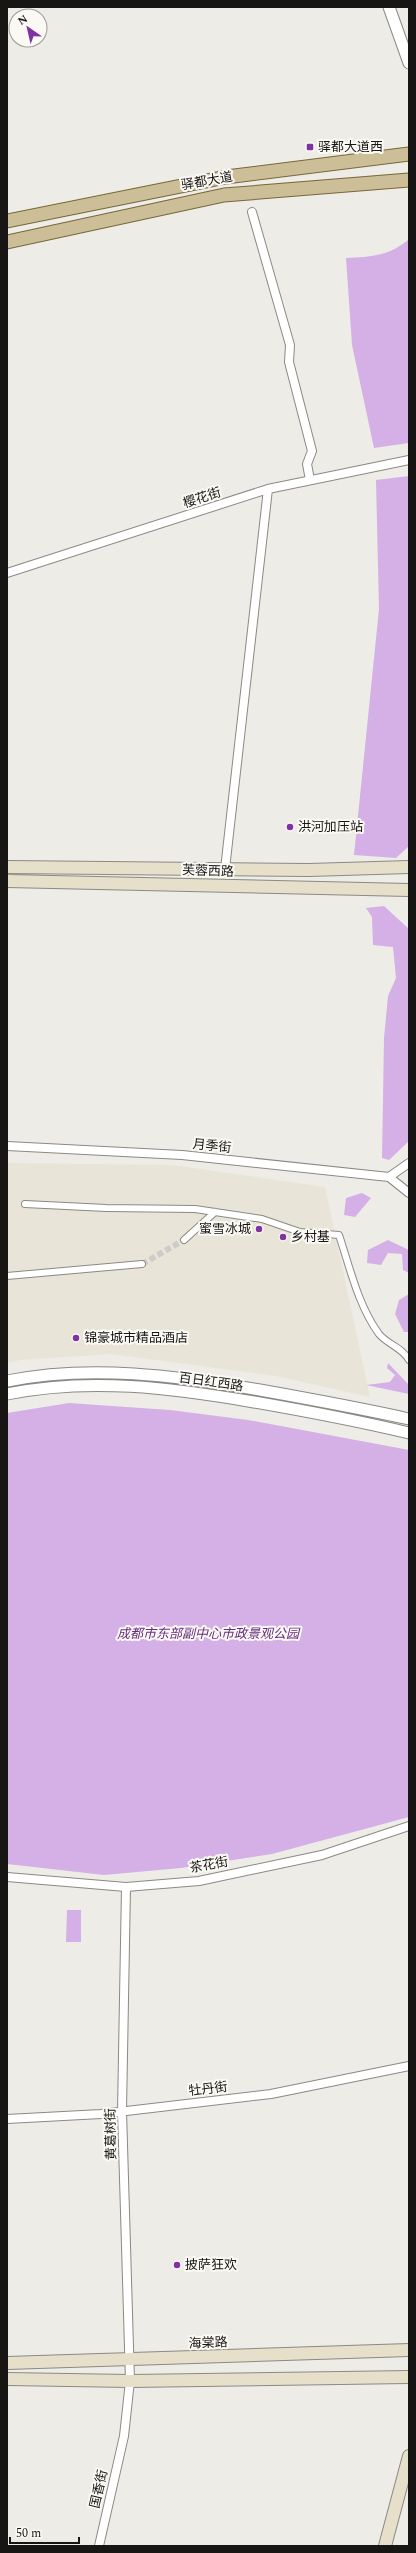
<svg xmlns="http://www.w3.org/2000/svg" width="416" height="2553" font-family="Spectral,'Noto Sans SC',serif">
<style>
.built{fill:#e8e4d7}
.green{fill:#d4b0e6}
.lines{fill:none;stroke-linecap:round;stroke-linejoin:round}
.pedestrian-tunnel{stroke:#ceccc8;stroke-width:6;stroke-dasharray:6 3;stroke-linecap:butt}
.pedestrian-casing{stroke:#8b8984;stroke-width:8}
.minor-casing{stroke:#8b8984;stroke-width:10}
.tertiary-casing{stroke:#8b8984;stroke-width:13}
.secondary-casing{stroke:#8b8984;stroke-width:14}
.primary-casing{stroke:#77673b;stroke-width:15}
.pedestrian{stroke:#fff;stroke-width:6}
.minor{stroke:#fff;stroke-width:8}
.tertiary{stroke:#fff;stroke-width:11}
.secondary{stroke:#e6dfca;stroke-width:12}
.primary{stroke:#ccbe96;stroke-width:13}
.poi-dot{fill:#8132a2;stroke:#fbf9f4;stroke-width:1.5}
.labels{text-anchor:middle;dominant-baseline:central;stroke-width:4;stroke-linejoin:round;paint-order:stroke}
.poi-label{font-size:13px;fill:#171615;stroke:#fbf9f4;text-anchor:start}
.street-label{font-size:13px;fill:#171615;stroke:#fbf9f4}
.park-label{font-size:13px;font-style:italic;fill:#682d81;stroke:#fbf9f4}
</style>
<rect width="100%" height="100%" fill="#eeece7"/>
<!-- built -->
<path class="built" d="M7 1163 172 1165 325 1187 370 1397 276 1376 111 1354 20 1360 7 1363Z"/>
<!-- green -->
<path class="green" d="M409 239V443L374 448 352 345 346 258C370 257 390 256 409 239Z
M409 476V846L396 858 354 855 379 609 376 480Z
M384 906 409 929V1141L389 1160 382 1158 384 1038 388 996 396 978 393 947 373 945 372 917 366 908Z
M362 1193 371 1198 355 1217 344 1215 346 1198Z
M388 1240 409 1250V1273L403 1270 402 1254 388 1253 381 1265 367 1263 368 1250Z
M409 1294V1332H404L395 1314 399 1300Z
M388 1363 409 1385V1394L366 1385 390 1382 395 1375 387 1368Z
M69 1403 170 1410 248 1420 409 1450V1817L272 1854 181 1868 104 1875 7 1864V1413Z
M67 1910H81V1942H66Z"/>
<g class="lines">
<!-- pedestrian-tunnel -->
<path class="pedestrian-tunnel" d="M142 1264 184 1240"/>
<defs>
<path id="pedestrian" d="M25 1204 106 1208 195 1209 262 1219 300 1232 339 1235C350 1268 358 1305 379 1334 387 1344 403 1348 409 1360
M184 1240 215 1212
M7 1276 142 1264"/>
<path id="minor" d="M252 212 290 345 289 362 312 451 307 464 310 480
M7 573 268 489 409 460
M225 869 268 489
M7 1146 182 1155 389 1177 409 1163
M389 1177 409 1193
M7 1877 126 1887 199 1881 322 1855 409 1826
M7 2119 101 2114 271 2094 409 2066
M99 2546 124 2436 130 2381 122 2111 126 1887"/>
<path id="tertiary" d="M389 7 409 63
M7 1381C91 1364 177 1376 260 1390 310 1399 360 1408 409 1419
M7 1394C89 1377 172 1388 254 1402 306 1411 358 1421 409 1433"/>
<path id="secondary" d="M7 867 309 870 409 867
M7 881 409 890
M7 2363 409 2350
M7 2379 130 2381 409 2377
M385 2546 409 2456"/>
<path id="primary" d="M7 221 226 177 409 154
M7 242 224 195 409 180"/>
</defs>
<!-- pedestrian casing -->
<use href="#pedestrian" class="pedestrian-casing"/>
<!-- minor casing -->
<use href="#minor" class="minor-casing"/>
<!-- tertiary casing -->
<use href="#tertiary" class="tertiary-casing"/>
<!-- secondary casing -->
<use href="#secondary" class="secondary-casing"/>
<!-- primary casing -->
<use href="#primary" class="primary-casing"/>
<!-- pedestrian -->
<use href="#pedestrian" class="pedestrian"/>
<!-- minor -->
<use href="#minor" class="minor"/>
<!-- tertiary -->
<use href="#tertiary" class="tertiary"/>
<!-- secondary -->
<use href="#secondary" class="secondary"/>
<!-- primary -->
<use href="#primary" class="primary"/>
</g>
<!-- markers -->
<g class="poi-dot">
<rect x="306" y="143" width="8" height="8" rx="2"/>
<circle cx="290" cy="827" r="4"/>
<circle cx="259" cy="1229" r="4"/>
<circle cx="283" cy="1237" r="4"/>
<circle cx="76" cy="1338" r="4"/>
<circle cx="177" cy="2265" r="4"/>
</g>
<g class="labels">
<!-- poi labels -->
<g class="poi-label">
<text x="318" y="147">驿都大道西</text>
<text x="298" y="827">洪河加压站</text>
<text x="251" y="1229" text-anchor="end">蜜雪冰城</text>
<text x="291" y="1237">乡村基</text>
<text x="84" y="1338">锦豪城市精品酒店</text>
<text x="185" y="2265">披萨狂欢</text>
</g>
<!-- street labels -->
<g class="street-label">
<text transform="translate(207 181) rotate(-10)">驿都大道</text>
<text transform="translate(202 498) rotate(-18)">樱花街</text>
<text transform="translate(208 871) rotate(2)">芙蓉西路</text>
<text transform="translate(212 1146) rotate(6)">月季街</text>
<text transform="translate(211 1382) rotate(8)">百日红西路</text>
<text transform="translate(209 1865) rotate(-10)">茶花街</text>
<text transform="translate(208 2089) rotate(-7)">牡丹街</text>
<text transform="translate(111 2134) rotate(-91)">黄葛树街</text>
<text transform="translate(208 2343) rotate(-2)">海棠路</text>
<text transform="translate(99 2489) rotate(-77)">国香街</text>
</g>
<!-- park labels -->
<g class="park-label">
<text x="208" y="1634">成都市东部副中心市政景观公园</text>
</g>
</g>
<!-- border -->
<rect width="416" height="2553" fill="none" stroke="#171615" stroke-width="16"/>
<!-- north arrow -->
<g transform="translate(28 28) rotate(326)"><circle r="19" fill="#fbf9f4" stroke="#a09e9b"/>
<path d="M0-3L7 15L0 10L-7 15Z" fill="#8132a2"/>
<text y="-6" font-size="11" font-weight="bold" text-anchor="middle" fill="#171615">N</text>
</g>
<!-- scale -->
<path d="M10 2537v6h69v-6" fill="none" stroke="#171615" stroke-width="2"/>
<text x="16" y="2537" font-size="12" fill="#171615" stroke="#fbf9f4" stroke-width="3" paint-order="stroke">50 m</text>
</svg>
